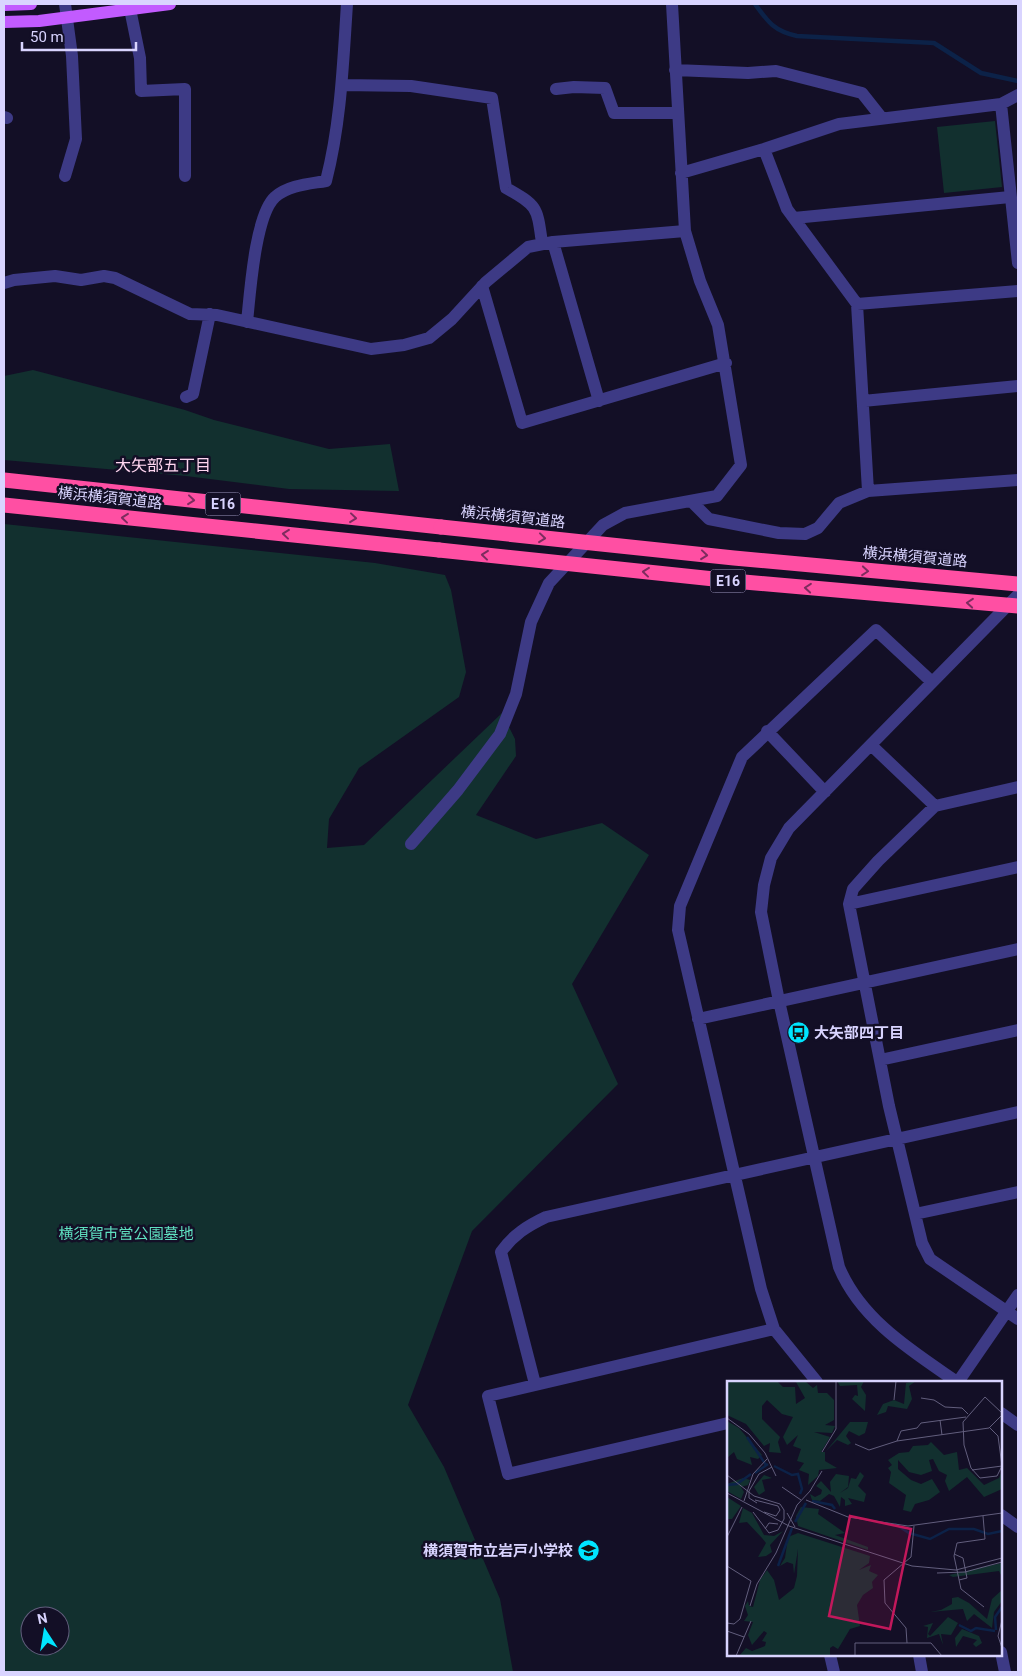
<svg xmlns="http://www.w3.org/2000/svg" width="1022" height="1676" font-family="Roboto,'Noto Sans JP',sans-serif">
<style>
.green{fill:#12302f;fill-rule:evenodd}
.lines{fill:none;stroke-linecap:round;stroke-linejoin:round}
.stream{stroke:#0c2248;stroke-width:4.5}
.minor{stroke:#3d3a85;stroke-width:12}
.major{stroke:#c25bff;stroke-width:12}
.highway{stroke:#ff4fa3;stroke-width:15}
.highway-bridge{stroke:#ff4fa3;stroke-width:15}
.oneway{stroke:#7d2c5e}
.labels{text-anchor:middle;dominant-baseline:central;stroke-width:5;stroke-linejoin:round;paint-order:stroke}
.shield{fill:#130f26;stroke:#9e99be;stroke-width:1}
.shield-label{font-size:14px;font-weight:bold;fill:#d9d4ff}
.street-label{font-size:15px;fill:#d9d4ff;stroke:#130f26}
.poi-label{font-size:15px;font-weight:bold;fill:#d9d4ff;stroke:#130f26;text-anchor:start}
.park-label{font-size:15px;fill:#5fe0c0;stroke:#130f26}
.neighbourhood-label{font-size:16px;fill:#ffd6f0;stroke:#130f26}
.inset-river{fill:none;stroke:#0c2248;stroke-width:2.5}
.inset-road{fill:none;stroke:#625e7d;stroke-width:1}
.view{fill:#c2185b;fill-opacity:0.15;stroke:#c2185b;stroke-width:2.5}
.inset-edge{fill:none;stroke:#d9d4ff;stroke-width:2.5}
</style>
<rect width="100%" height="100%" fill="#130f26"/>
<!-- green -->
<path class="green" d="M995 121 1002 187 944 193 937 127Z
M33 370 185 410 214 420 329 449 390 444 399 491 289 489 186 476 4 460V376Z
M4 524 375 563 445 575 451 590 466 672 459 697 359 768 329 819 327 848 364 845 502 713 515 739 516 756 476 815 536 839 602 823 649 855 572 984 618 1084 472 1231 408 1405 444 1467 500 1599 513 1672H4ZM30 1616H60V1646H30Z"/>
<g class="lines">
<!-- stream -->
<path class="stream" d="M755 4C768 22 774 31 797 36L934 43 981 73 1018 81"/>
<!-- minor -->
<path class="minor" d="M129 4 140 58 141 91 185 89V176
M675 70 748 73 776 71 862 93 881 117
M342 85 411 86 492 98 506 188C538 206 537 207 542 243
M556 89 574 87 605 88 614 113H677
M1001 104 1018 263
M4 117 7 118
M764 149 787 209 857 304 868 491
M681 173 764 149 839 124 1001 104 1018 95
M65 176 76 139 72 56 65 4
M794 218 1010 197
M553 242 599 401
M4 283 14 280 55 276 81 280 104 276 115 278 190 314 217 315 371 349 404 345 429 338 452 319 486 282 528 247 553 242 685 231
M482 286 522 423 726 363
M857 304 1018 291
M247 322C250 294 255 215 275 197 289 185 309 184 326 181 341 123 343 63 347 4
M186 397 193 394 210 314
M863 401 1018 386
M692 502 709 519 779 533 805 534 818 528 839 503 868 491 1018 480
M767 731 825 792
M871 745 935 806
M1018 787 935 806 878 861 853 889 849 904 889 1106 922 1243 930 1259 1018 1319
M411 844 458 790 500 734 516 694 531 622 549 583 603 525 625 513 717 496 741 465 718 325 700 281 685 231 672 4
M849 904 1018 867
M698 1019 1018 949
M880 1060 1018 1030
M915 1214 1018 1192
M817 1382 774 1329 761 1289 678 930 680 906 742 757 876 630 932 682
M957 1382C912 1351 861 1320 839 1267L779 1001 761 912 764 885 771 858 789 828 1018 595
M958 1382 1018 1295
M535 1384 501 1252C513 1235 527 1226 546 1217L1018 1112
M1001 1413 1018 1425
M728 1423 508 1474 488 1396 774 1329
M1001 1515 1018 1527
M1001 1652 1005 1672
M830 1655 834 1672
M919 1655 922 1672"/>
<!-- major -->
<path class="major" d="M4 5 31 4
M4 22 39 21 170 4"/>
<!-- highway -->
<path class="highway" d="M4 480 441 527
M4 505 439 550"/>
<!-- highway-bridge -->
<path class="highway-bridge" d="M441 527 734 558 1018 584
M439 550 733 581 1018 606"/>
</g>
<!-- one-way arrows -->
<defs><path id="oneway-chevron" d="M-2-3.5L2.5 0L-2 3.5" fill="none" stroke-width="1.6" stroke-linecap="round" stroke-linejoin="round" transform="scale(1.25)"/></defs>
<g class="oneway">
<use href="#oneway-chevron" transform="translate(191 500) rotate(6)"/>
<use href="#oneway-chevron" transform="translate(125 518) rotate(-174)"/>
<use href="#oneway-chevron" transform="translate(353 518) rotate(6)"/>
<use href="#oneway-chevron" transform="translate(286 534) rotate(-174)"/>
<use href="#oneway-chevron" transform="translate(542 538) rotate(6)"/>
<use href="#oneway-chevron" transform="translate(485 555) rotate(-174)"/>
<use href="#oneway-chevron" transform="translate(704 555) rotate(6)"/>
<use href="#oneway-chevron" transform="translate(865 571) rotate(5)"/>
<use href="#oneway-chevron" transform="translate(646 572) rotate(-174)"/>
<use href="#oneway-chevron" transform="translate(808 588) rotate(-175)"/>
<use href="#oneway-chevron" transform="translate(970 603) rotate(-175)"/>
</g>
<!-- icons -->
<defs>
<symbol id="bus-disc" viewBox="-11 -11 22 22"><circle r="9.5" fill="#00e5ff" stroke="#130f26"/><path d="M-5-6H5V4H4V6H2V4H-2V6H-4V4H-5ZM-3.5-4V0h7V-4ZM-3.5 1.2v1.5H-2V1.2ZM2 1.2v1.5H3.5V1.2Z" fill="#111"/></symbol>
<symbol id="school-disc" viewBox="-11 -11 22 22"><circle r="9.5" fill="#00e5ff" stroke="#130f26"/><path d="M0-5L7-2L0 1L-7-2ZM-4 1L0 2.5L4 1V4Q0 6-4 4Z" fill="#111"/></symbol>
</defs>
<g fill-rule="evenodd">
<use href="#bus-disc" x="786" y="1020" width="25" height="25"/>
<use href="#school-disc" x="576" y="1538" width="25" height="25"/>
</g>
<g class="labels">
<!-- shield labels -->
<g class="shield">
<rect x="205.5" y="492.5" width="35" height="23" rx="4"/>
<rect x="710.5" y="569.5" width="35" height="23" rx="4"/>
</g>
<g class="shield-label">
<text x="223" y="504">E16</text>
<text x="728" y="581">E16</text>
</g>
<!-- street labels -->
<g class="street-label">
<text transform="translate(110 498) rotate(6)">横浜横須賀道路</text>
<text transform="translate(513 517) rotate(6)">横浜横須賀道路</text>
<text transform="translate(915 557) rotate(5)">横浜横須賀道路</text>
</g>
<!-- poi labels -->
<g class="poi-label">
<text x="814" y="1033">大矢部四丁目</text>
<text x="573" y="1551" text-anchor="end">横須賀市立岩戸小学校</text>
</g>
<!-- park labels -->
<g class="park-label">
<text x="126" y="1234">横須賀市営公園墓地</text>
</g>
<!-- neighbourhood labels -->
<g class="neighbourhood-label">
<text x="163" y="465">大矢部五丁目</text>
</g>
</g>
<!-- overview -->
<g transform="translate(727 1381)">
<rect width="275" height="275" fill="#130f26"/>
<path d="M0 0H50L56 6H68L69 23 78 17 69 1 78 0 86 7 90 4 91 12H100L107 19V39L98 44 108 45 105 52 87 51 103 56 94 71H98V80L110 87 92 89 91 95 81 104 82 93 72 89 77 82 70 80 74 68 66 65 71 54 60 64 56 56 66 36 55 33 40 19 35 25V38L53 56 51 61 54 72 42 71 43 62 37 65 19 43 0 34ZM110 0H137L134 6 139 14 138 30 125 18 128 14 131 15 130 4 113 5ZM189 0 182 5 185 18 180 28 161 25 159 31 150 34 156 23 167 19 177 23 179 2ZM0 40 12 47 35 74 31 78 23 76 25 84 10 78 7 71 0 77ZM123 41H141L138 52 132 55 122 50 119 55 124 62 121 64 110 59 99 70ZM204 61 217 74 230 71 232 89 240 87 257 104 272 97 275 90V108L257 116 240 96 222 110 218 100 220 94 212 90 206 78 202 79 205 90 194 94 182 91 171 79V88L184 99 194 103 205 98 213 111 202 119 188 123 184 131 176 129 179 114 162 102 164 91 161 87 165 84 161 79 172 72 182 71 186 65 201 64ZM133 91 137 95 131 105 139 113 137 121 121 117 125 123 118 125V119L114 116 113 126 107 115 102 113 93 120 85 119 83 113 88 116 94 113 95 109 89 105 94 100 104 111 103 101 109 93 122 95 121 106 113 112 121 107 124 97 129 98ZM37 94 45 97 35 99 38 110 32 114 27 106ZM16 97 23 99 21 104 14 106 17 111 14 118 0 110V103ZM0 116 14 125 5 138H0ZM74 126 92 128 91 133 118 152 108 154 141 166V169L71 145 69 135ZM16 127 25 132 37 154 47 155 56 150 43 164 45 171 39 175 31 176 39 162 35 157 20 141 12 142ZM71 152 143 175 142 182 132 189 144 184 142 190 151 194 145 201 146 207 136 214 130 224 133 245 123 248 111 268 106 265 103 267V275H12L19 267 25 270 38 265 39 261 35 260 40 252 37 250 25 264 21 254 26 241 17 240 21 234 18 225 21 220 22 225 26 226 33 199 40 189 47 199 52 219 67 207 70 195 71 168 67 193 66 183 60 181 53 185 58 177 61 156ZM275 182V196L272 190 226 196 222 194ZM275 209V220L267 231 265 247 247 233 240 240 236 228 203 231 214 229 225 223V217L231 216 242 222 260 238 265 218ZM221 236 231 242 224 254 214 253 216 264 212 253 200 257 201 246 196 245 206 242 201 253 203 255ZM235 248 252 255 255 262 249 266 246 263 250 259 236 255 229 266 228 257Z" fill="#12302f"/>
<path class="inset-river" d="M20 56 39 84M47 85 65 94 71 93 75 108 73 113M28 92 41 83M0 104 10 103 24 93M85 120 105 124 108 128M68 141 79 122M168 143 182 152 203 158 222 148H247L261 153 275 150M51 185 65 147M232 244 244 250 249 247 268 250M269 249 268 236 275 226"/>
<path class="inset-road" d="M194 17 207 19 218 26 235 27 241 33M167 19 169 0M0 37 22 53 38 72 49 95M213 39 215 54M263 47 271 55 275 85 270 95 253 97 244 87 237 64 236 41 258 16 275 32M170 60 174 50 190 47 194 42 239 36M128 63 142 69 170 60 262 47 275 34M95 71 109 48V0M245 89 275 85M0 94 27 115 53 123 57 129V138L51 149 42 152 26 131M55 106 74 119M83 110 95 90M0 112 62 145 185 185 229 189 275 177M28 119 51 125 53 129 49 135 37 131M79 119 121 136 181 145 275 132M17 120 26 93 40 78M30 122 22 117V110L32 93 45 86M60 132 68 146M256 135 258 158 230 162 227 175 234 208 257 226M38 148 42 142 51 143M0 156 15 126M227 173 236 177 240 197 232 199M0 185 24 200 13 238 7 243 0 242M210 192 238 191 275 181M23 225 30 203 49 172 70 124 84 109M275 239 271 255 275 267M0 250 17 256M180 262 179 247 158 222 157 199 184 176 187 145M9 275 24 240M128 275V262H204L215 275"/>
<path class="view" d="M123 135 184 148 163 248 102 235Z"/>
<rect width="275" height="275" class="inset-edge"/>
</g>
<!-- border -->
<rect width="1022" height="1676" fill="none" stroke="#d9d4ff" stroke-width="10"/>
<!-- north arrow -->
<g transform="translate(45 1631) rotate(348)"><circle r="24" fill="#130f26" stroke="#625e7d"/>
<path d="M0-4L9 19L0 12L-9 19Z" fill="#00e5ff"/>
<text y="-8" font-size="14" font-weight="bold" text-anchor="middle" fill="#d9d4ff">N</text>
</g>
<!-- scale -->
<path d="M22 42v8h114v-8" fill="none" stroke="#d9d4ff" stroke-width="2.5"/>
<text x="30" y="42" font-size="15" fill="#d9d4ff" stroke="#130f26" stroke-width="4" paint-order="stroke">50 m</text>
</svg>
